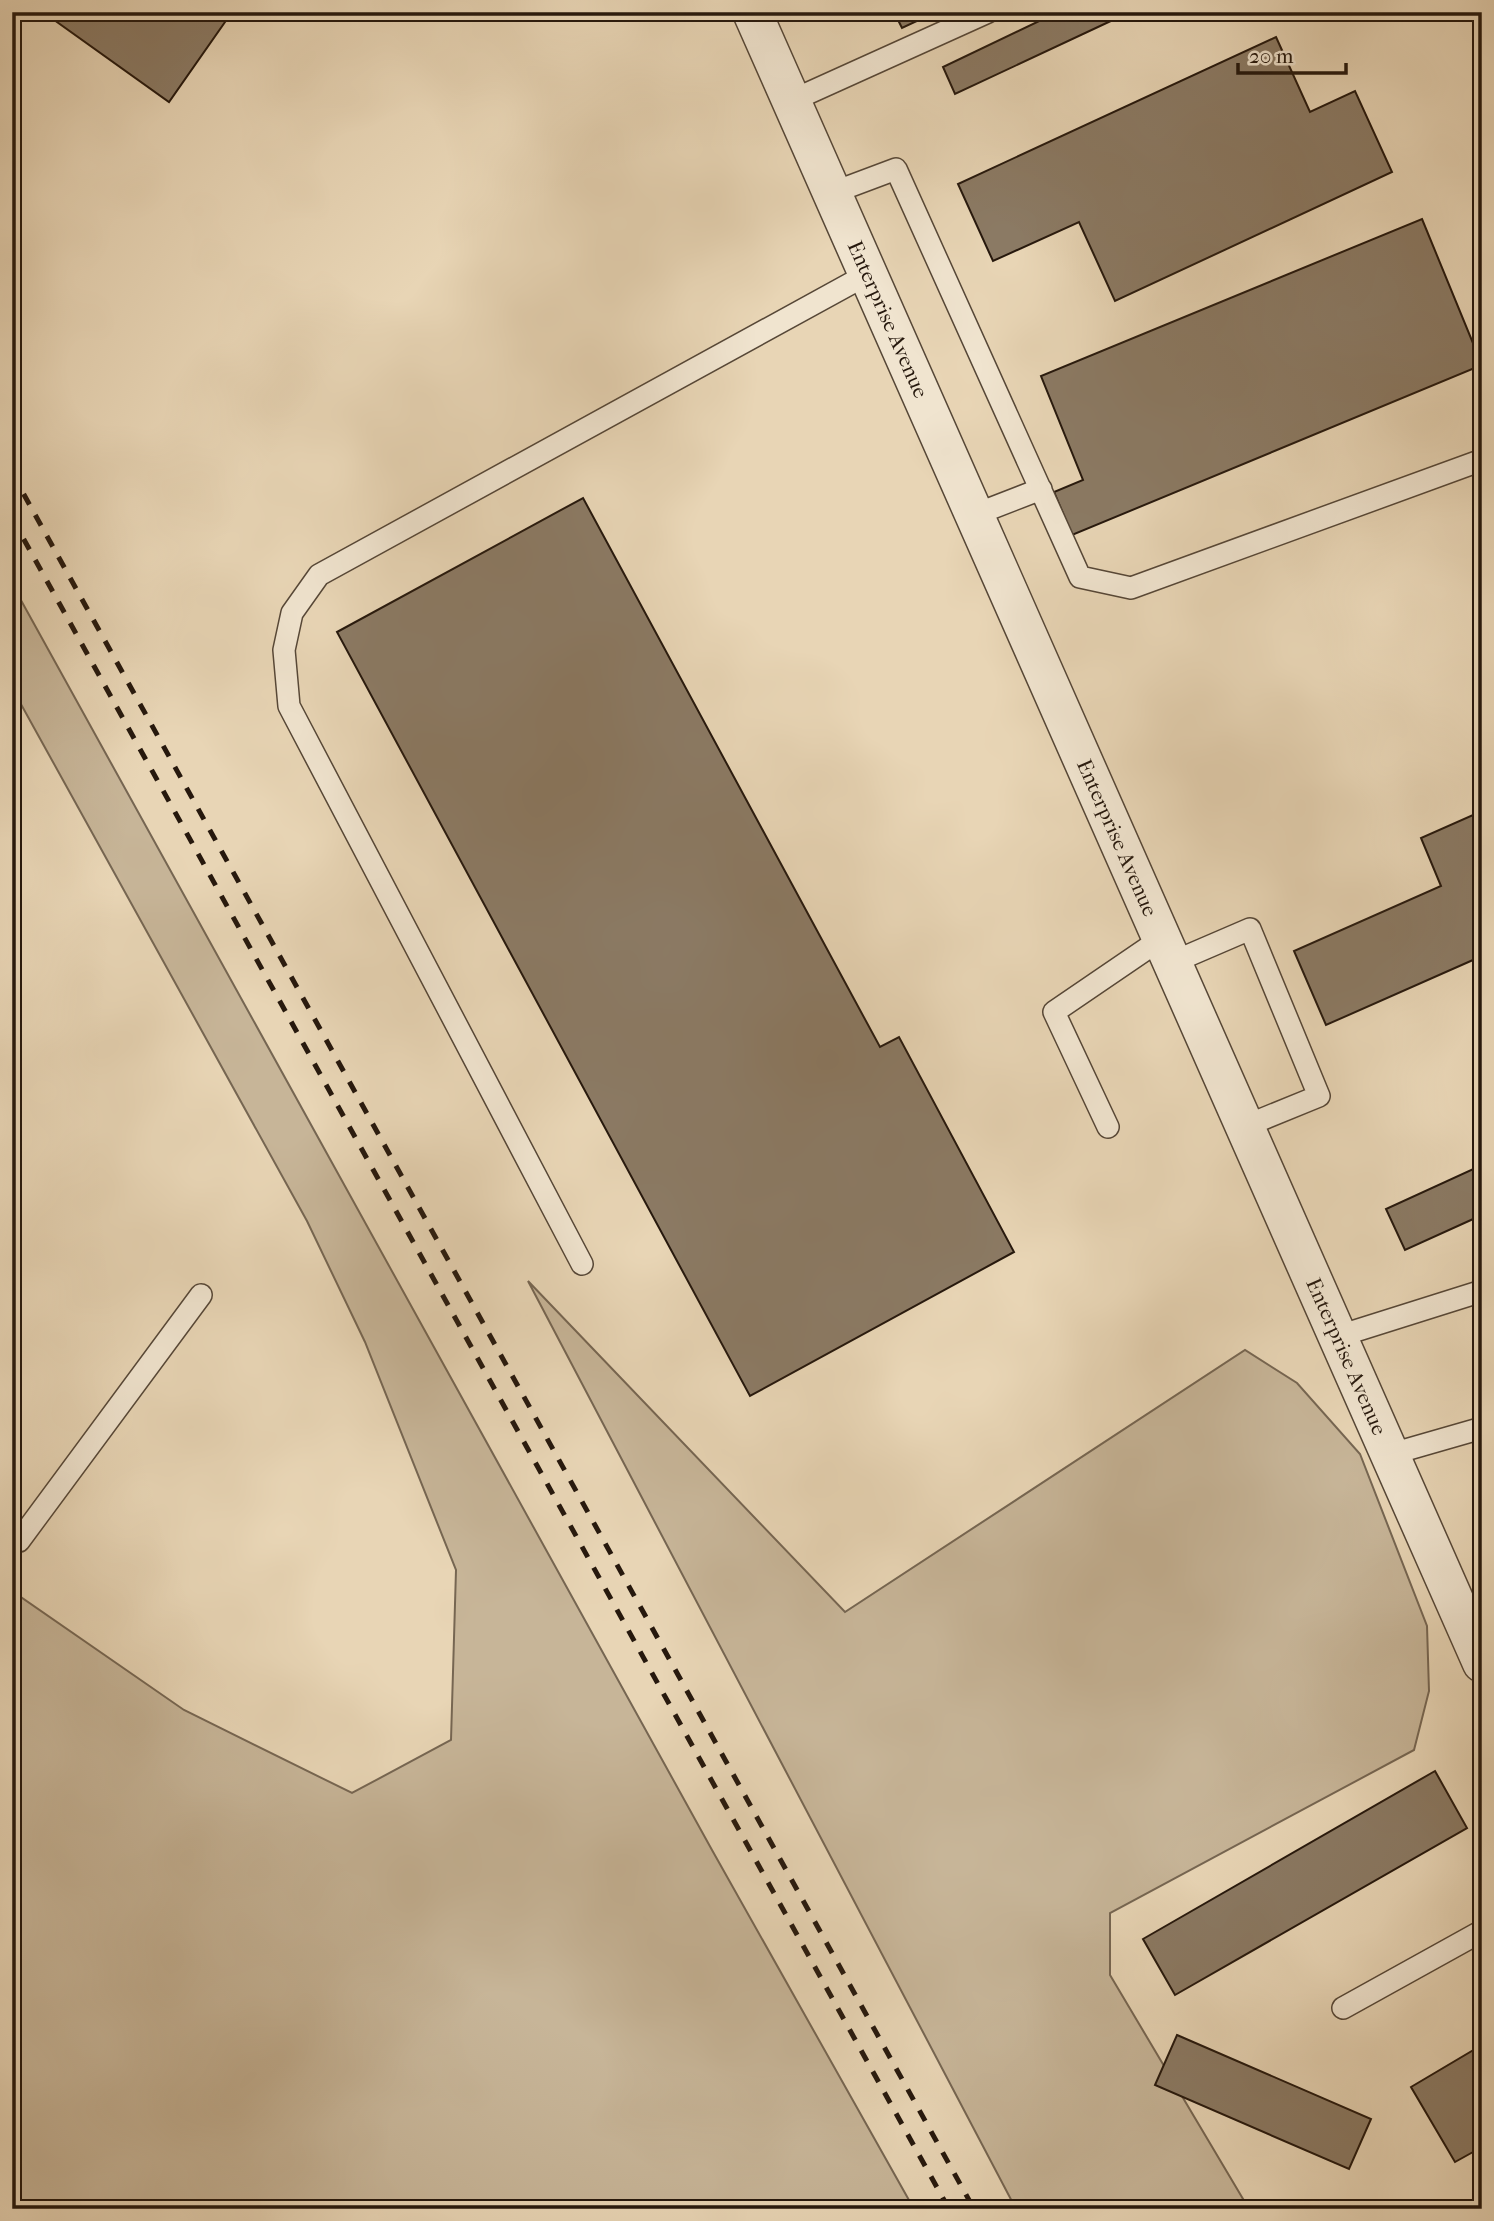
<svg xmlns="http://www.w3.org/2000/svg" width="1494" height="2221" font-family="'IM FELL French Canon',serif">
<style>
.green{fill:#c7b598;stroke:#766652;stroke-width:2}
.building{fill:#8b7a64;stroke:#26180d;stroke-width:2}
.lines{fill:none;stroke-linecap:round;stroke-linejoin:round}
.service-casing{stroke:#564737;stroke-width:24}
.minor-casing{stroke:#564737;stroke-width:41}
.service{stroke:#f0e4cf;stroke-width:21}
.minor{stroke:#f0e4cf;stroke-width:38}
.rail{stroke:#26180d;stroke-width:5;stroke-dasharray:12 12;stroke-linecap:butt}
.labels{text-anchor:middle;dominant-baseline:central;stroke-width:6;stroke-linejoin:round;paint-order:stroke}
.street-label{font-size:21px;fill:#26180d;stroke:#f0e4cf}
</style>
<rect width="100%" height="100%" fill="#e8d5b5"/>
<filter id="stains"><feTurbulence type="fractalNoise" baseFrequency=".00286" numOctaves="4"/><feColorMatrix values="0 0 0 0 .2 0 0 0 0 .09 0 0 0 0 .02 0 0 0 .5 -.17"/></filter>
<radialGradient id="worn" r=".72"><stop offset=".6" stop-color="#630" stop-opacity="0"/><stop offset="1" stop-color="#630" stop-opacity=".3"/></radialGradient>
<!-- green -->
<path class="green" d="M12 584 712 1850 914 2209H12V1591L184 1710 352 1793 451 1740 456 1570 365 1342 307 1221 12 688Z
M528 1281 845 1612 1245 1350 1297 1383 1360 1454 1427 1626 1429 1691 1414 1750 1110 1913V1975L1249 2209H1016Z"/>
<!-- building -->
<path class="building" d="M43 12H232L169 102Z
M894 12H936L902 28Z
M1058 12H1130L955 94 943 67Z
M1276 37 1310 112 1355 91 1392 172 1115 301 1079 222 993 261 958 184Z
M1422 219 1482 365 1072 535 1054 492 1083 480 1041 376Z
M583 498 880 1047 899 1037 1014 1252 750 1396 337 632Z
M1482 811V956L1326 1025 1294 951 1441 886 1421 838Z
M1482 1165V1215L1405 1250 1386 1209Z
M1435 1771 1467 1828 1175 1995 1143 1939Z
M1177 2035 1371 2119 1349 2169 1155 2085Z
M1482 2045V2147L1455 2162 1411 2087Z"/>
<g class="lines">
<defs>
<path id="service" d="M791 101 988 12
M832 193 896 169 1080 577 1131 588 1482 460
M974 515 1041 489
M1171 963 1250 929 1319 1096 1243 1127
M1108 1127 1054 1012 1161 939
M582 1264 289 706 284 650 292 613 319 575 868 274
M1336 1337 1482 1291
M1388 1455 1482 1428
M12 1536 19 1541 201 1295
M1343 2008 1482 1931"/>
<g id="minor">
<path id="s1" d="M752 12 1482 1663"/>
</g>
</defs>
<!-- service casing -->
<use href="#service" class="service-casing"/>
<!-- minor casing -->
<use href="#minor" class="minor-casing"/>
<!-- service -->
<use href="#service" class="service"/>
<!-- minor -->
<use href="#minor" class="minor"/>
<!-- rail -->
<path class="rail" d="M12 473 974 2209
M12 518 949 2209"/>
</g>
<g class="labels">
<!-- street labels -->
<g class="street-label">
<text stroke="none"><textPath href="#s1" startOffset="336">Enterprise Avenue</textPath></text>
<text stroke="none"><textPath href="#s1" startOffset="903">Enterprise Avenue</textPath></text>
<text stroke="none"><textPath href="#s1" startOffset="1470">Enterprise Avenue</textPath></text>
</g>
</g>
<!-- margin -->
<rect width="1494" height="2221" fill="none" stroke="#e8d5b5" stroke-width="42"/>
<rect x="14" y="14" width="1466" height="2193" fill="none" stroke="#26180d" stroke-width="3.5"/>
<rect x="21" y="21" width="1452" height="2179" fill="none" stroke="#26180d" stroke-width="2"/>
<!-- scale -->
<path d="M1238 63v10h108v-10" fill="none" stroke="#26180d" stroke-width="3.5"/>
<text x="1249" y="63" font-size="21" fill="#26180d" stroke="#f0e4cf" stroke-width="5" paint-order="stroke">20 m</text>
<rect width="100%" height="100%" filter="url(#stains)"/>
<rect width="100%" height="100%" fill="url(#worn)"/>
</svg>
